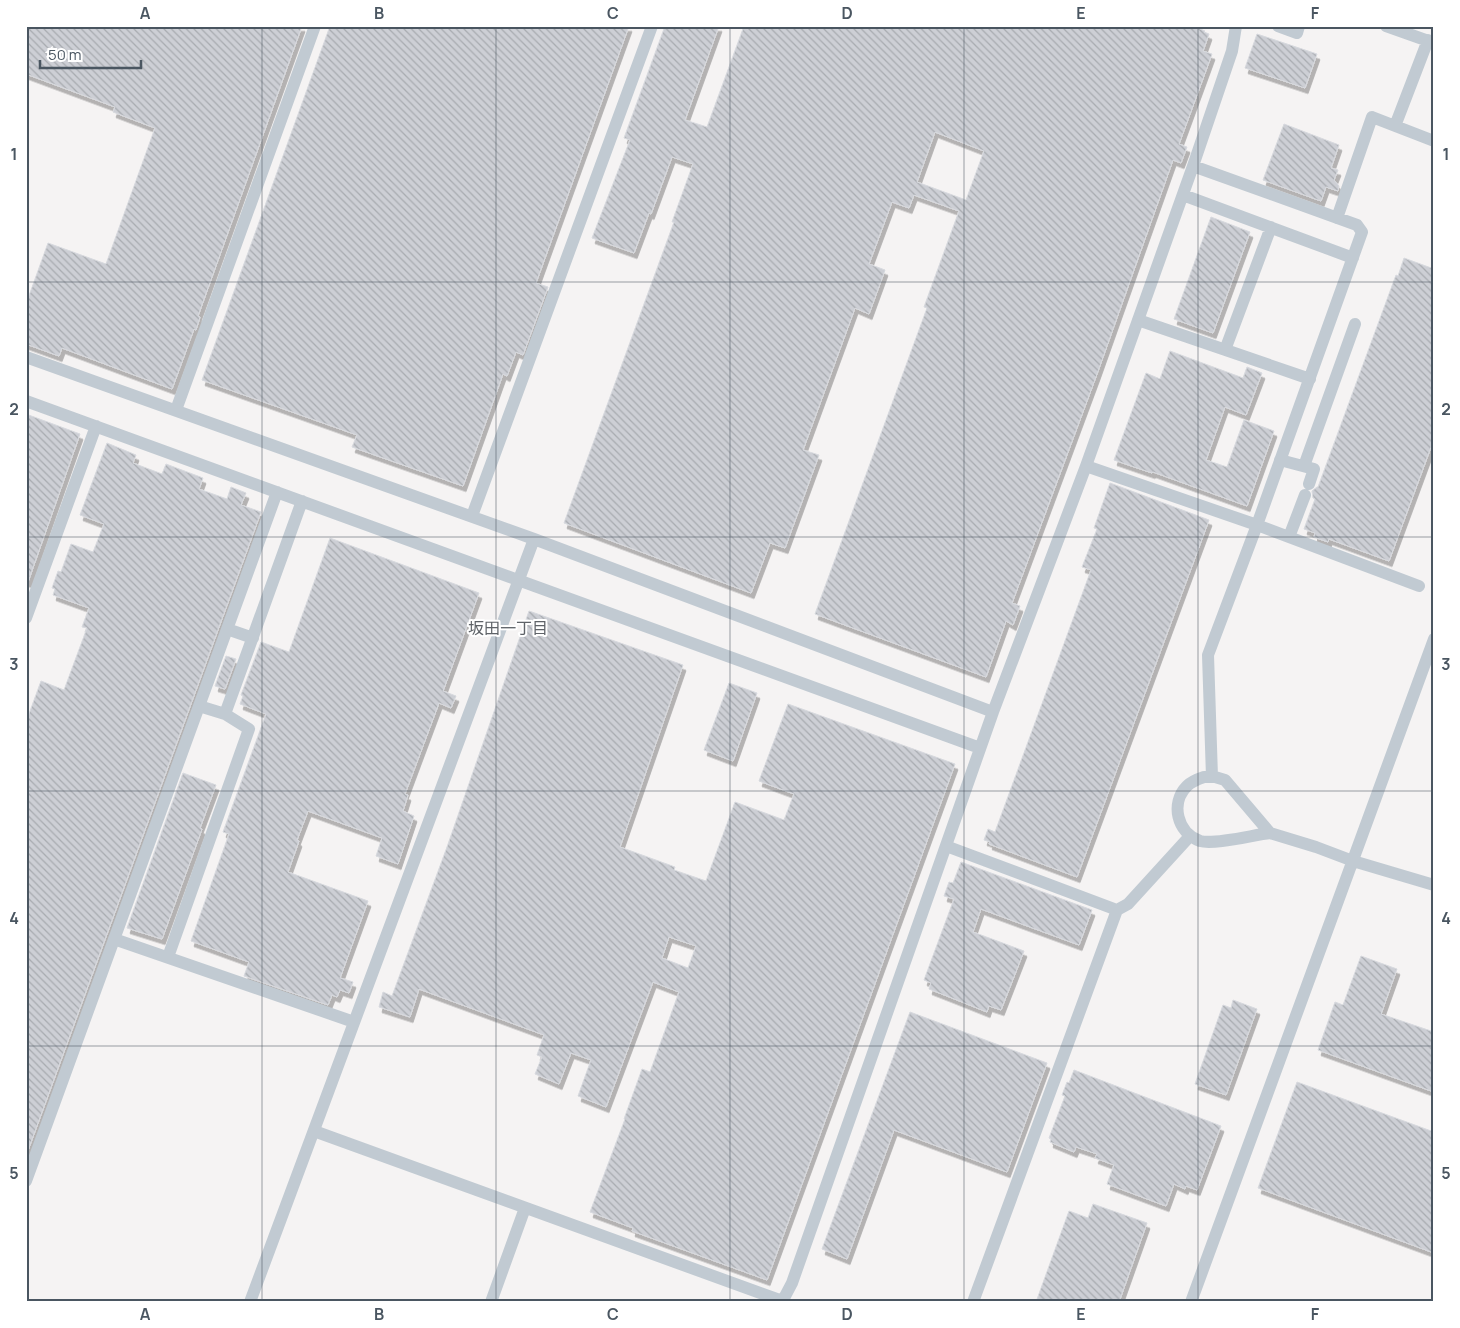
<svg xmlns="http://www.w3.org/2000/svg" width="1460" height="1328" font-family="Manrope,'Noto Sans JP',sans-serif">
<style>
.building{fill:url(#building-back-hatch);stroke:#d7d9de;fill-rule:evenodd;filter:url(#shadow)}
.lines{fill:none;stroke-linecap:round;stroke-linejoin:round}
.minor{stroke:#c1cad2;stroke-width:12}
.grid{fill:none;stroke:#4a5661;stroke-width:1;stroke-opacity:0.55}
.labels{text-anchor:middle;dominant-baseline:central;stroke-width:4;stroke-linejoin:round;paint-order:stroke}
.neighbourhood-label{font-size:16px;fill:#5f6368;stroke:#fff}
.neatline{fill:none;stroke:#4a5661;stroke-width:2}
.grid-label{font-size:16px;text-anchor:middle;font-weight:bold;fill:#4a5661}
</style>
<defs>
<pattern id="building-back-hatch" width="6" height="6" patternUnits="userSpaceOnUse" patternTransform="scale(1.25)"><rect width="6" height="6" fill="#cdcfd5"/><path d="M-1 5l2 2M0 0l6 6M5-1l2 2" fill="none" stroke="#a8abb0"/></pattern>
<filter id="shadow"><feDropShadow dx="3" dy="5.5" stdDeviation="0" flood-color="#0004"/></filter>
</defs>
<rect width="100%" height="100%" fill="#f5f3f3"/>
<!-- building -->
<path class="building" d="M26 26H302L198 316 200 317 196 330 194 329 172 389 62 348 59 356 26 344V304L48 243 106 264 155 128 113 112 115 107 26 74Z
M330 26H629L536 283 548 287 523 355 516 352 507 376 503 374 463 486 352 447 357 435 202 380Z
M665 26H719L685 120 707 127 744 26H1193L1205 31 1204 32 1209 34 1203 51 1212 54 1179 144 1187 147 1181 163 1173 160 1097 374 1012 603 1020 606 1013 625 1006 621 986 677 815 614 927 308 924 307 959 211 914 195 909 208 892 202 869 264 885 270 869 314 855 308 803 450 819 455 785 548 770 543 751 593 564 523 674 222H672L693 164 672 157 651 214 649 213 634 253 592 238 630 140 624 138ZM935 132 984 151 966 200 917 182Z
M1257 34 1317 54 1305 88 1245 68Z
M1284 124 1339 145 1331 168 1338 170 1334 180 1339 186 1338 191 1326 187 1321 201 1263 180Z
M1211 217 1250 232 1213 333 1174 319Z
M1404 258 1434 269V439L1389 561 1329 539 1328 542 1314 537 1315 533 1304 529 1315 499 1313 498 1312 491 1317 487H1318L1396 275 1398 276Z
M1170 351 1243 378 1247 367 1262 373 1246 415 1225 407 1206 460 1227 467 1244 420 1274 431 1247 506 1153 472 1152 473 1114 460 1146 373 1160 379Z
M26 414 80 434 28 582 26 581Z
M107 443 136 455 133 463 162 474 166 464 203 478 199 489 227 499 231 487 246 493 241 505 261 512 26 1156V722L41 681 64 690 87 628 82 627 89 608 53 595 55 589 52 588 58 571 61 572 71 544 93 552 104 524 80 515Z
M1110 483 1209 520 1077 877 989 844 990 842 984 840 988 829 995 832 1091 570 1082 567 1097 529 1094 528Z
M330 538 479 593 443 691 456 696 451 708 439 703 405 794 408 795 403 811 414 816 398 864 376 856 382 838 308 811 297 840 299 841 288 872 368 901 340 978 353 982 349 993 340 990 337 997 332 995 328 1005 244 976 249 962 191 941 229 834 223 832 266 714 240 704 243 696 241 695 261 642 289 652Z
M529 611 683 665 620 847 675 867 674 870 706 881 735 802 784 820 794 794 759 781 788 704 955 764 767 1280 632 1231 633 1228 590 1212 625 1119H624L642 1069 650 1072 679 992 653 982 606 1107 578 1096 591 1060 571 1053 559 1084 535 1074 542 1057 537 1055 544 1035 419 989 410 1017 379 1007 383 992 392 996 447 847ZM669 937 696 946 688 968 662 958Z
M226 656 236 659 225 689 215 686Z
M729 683 757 693 733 761 704 750Z
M183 773 216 785 200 828 202 829 162 939 127 928Z
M961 862 1092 910 1079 945 981 909 973 932 1024 951 1001 1010 989 1006 987 1012 952 998 929 989 931 983 924 980 954 899 944 896 949 882 953 883Z
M1361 956 1397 969 1381 1014 1434 1032V1092L1318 1050 1335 1002 1343 1005Z
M1233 1000 1257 1009 1226 1095 1195 1084 1223 1005 1231 1008Z
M910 1012 1047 1063 1007 1172 894 1130 847 1259 822 1249Z
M1074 1070 1221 1126 1197 1190 1186 1186 1185 1189 1174 1184 1166 1206 1107 1184 1114 1165 1095 1158 1097 1154 1076 1147 1074 1152 1050 1142 1051 1139 1049 1138 1065 1096 1062 1095 1067 1082 1069 1083Z
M1297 1082 1434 1132V1253L1258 1188Z
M1093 1204 1147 1223 1119 1302H1036L1069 1211 1088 1218Z"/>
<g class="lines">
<!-- minor -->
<path class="minor" d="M1278 26 1297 33 1299 26
M1386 26 1434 43
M1395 126 1428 40
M1193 166 1357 225 1362 232 1257 525 1208 655 1212 777
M1183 195 1353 258
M1337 218 1372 117 1434 141
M1138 320 1310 379
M1225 350 1271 227
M26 357 534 539 993 712
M26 401 980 748
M176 410 315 26
M1280 460 1314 469 1309 484
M1086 466 1257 525 1419 586
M1304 466 1355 324
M472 516 652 26
M1289 537 1305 495
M26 618 96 426
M227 629 253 638
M225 714 302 501
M1204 777H1215L1225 780 1270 833C1253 835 1214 845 1200 841 1177 833 1170 803 1187 786 1192 781 1198 779 1204 777Z
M1270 833 1316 847 1353 861 1434 885
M946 846 1117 910
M114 939 354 1022
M168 957 249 729 225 714 199 706
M314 1131 785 1302
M26 1181 277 492
M250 1302 534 539
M491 1302 525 1208
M782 1302 792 1283 993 712 1086 466 1193 166 1232 51 1236 26
M973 1302 1117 910 1128 904 1190 836
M1191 1302 1434 639"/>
</g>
<!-- grid -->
<path class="grid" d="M262 26V1302M496 26V1302M730 26V1302M964 26V1302M1198 26V1302M26 282H1434M26 537H1434M26 791H1434M26 1046H1434"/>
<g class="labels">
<!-- neighbourhood labels -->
<g class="neighbourhood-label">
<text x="508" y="628">坂田一丁目</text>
</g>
</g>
<!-- border -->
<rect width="1460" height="1328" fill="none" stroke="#ffffff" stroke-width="55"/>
<!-- scale -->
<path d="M40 60v8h101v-8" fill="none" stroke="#4a5661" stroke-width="2.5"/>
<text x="48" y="60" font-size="15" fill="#4a5661" stroke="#ffffff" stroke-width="4" paint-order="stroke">50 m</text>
<rect x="28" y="28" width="1404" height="1272" class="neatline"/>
<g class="grid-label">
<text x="145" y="19">A</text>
<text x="379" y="19">B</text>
<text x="613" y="19">C</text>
<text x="847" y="19">D</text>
<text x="1081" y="19">E</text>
<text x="1315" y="19">F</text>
<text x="14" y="160">1</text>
<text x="1446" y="160">1</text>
<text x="14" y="415">2</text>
<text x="1446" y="415">2</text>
<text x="14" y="670">3</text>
<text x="1446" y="670">3</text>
<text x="14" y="924">4</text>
<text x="1446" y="924">4</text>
<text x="14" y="1179">5</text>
<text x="1446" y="1179">5</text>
<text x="145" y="1320">A</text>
<text x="379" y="1320">B</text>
<text x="613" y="1320">C</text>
<text x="847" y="1320">D</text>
<text x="1081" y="1320">E</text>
<text x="1315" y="1320">F</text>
</g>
</svg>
